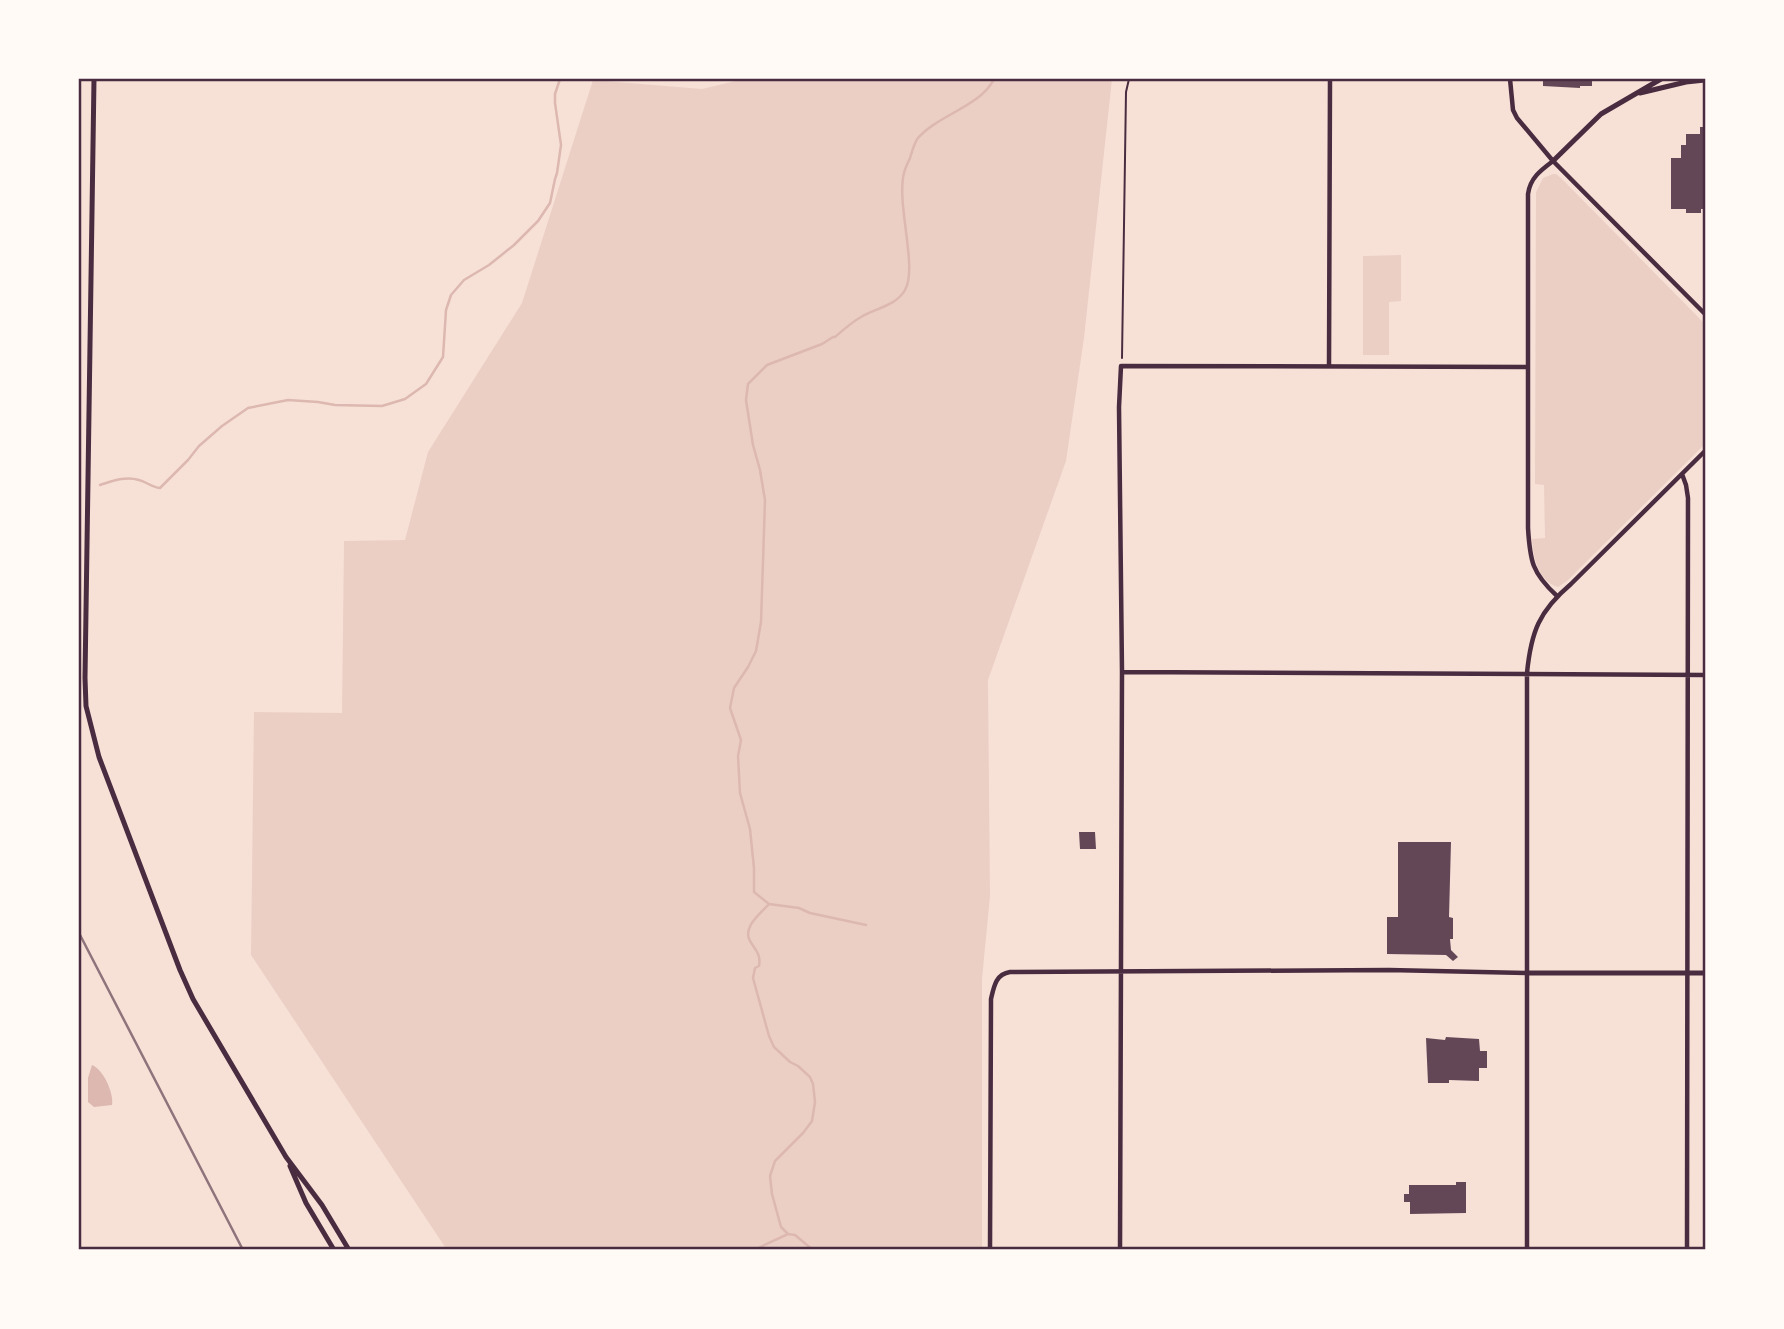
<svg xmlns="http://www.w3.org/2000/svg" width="1784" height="1329" font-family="Poppins,sans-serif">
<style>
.green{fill:#ebcfc5}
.water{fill:#dcb8b0}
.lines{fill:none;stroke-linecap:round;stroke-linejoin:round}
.stream{stroke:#dcb8b0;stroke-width:2.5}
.building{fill:#644757}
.path{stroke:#4a2c40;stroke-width:2}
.minor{stroke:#4a2c40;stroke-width:4.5}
.tertiary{stroke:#4a2c40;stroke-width:5}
.rail{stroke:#8f747c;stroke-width:2.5}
.neatline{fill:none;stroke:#4a2c40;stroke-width:2.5}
</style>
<rect width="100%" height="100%" fill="#f7e1d7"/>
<!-- green -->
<path class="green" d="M744 79H1112L1084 338 1066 461 988 680 990 896 982 979V1250H447L251 955 254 712 342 713 344 541 405 540 428 452 522 303 593 80 702 89Z
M1553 174H1556L1561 178 1705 324V444L1567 581 1558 587C1538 581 1533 557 1532 539L1545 538 1544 485 1535 484 1536 192 1543 178Z
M1401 255V301L1389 302V355H1363V256Z"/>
<!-- water -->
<path class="water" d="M92 1065C103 1069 114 1093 112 1105L94 1107 88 1102V1078Z"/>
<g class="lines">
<!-- stream -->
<path class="stream" d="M100 485C113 481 125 476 139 480 147 482 151 487 160 488L188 460 199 446 222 426 248 408 288 400 318 402 335 405 382 406 405 399 426 384 443 357 446 310 451 295 464 280 489 265 514 245 538 221 550 203 555 179 557 173 561 145 555 103V94L560 79
M769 904 799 908 810 913 866 925
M754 1250 788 1234
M813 1250 795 1235 788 1234 781 1227 772 1194 770 1176 775 1161 803 1133 812 1121 815 1102 813 1084 810 1077 798 1066 790 1062 774 1047 769 1036 753 978 755 968 759 966C761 954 756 951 750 941 742 927 761 913 769 904L754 892V868L750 829 740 793 738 756 741 740 730 708 734 688 748 667 756 651 761 622 765 500 760 470 753 445 746 400 748 384 767 365 822 344 833 337H835C843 330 852 322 861 317 876 308 896 306 905 290 918 268 896 203 904 173 905 168 908 163 910 158 912 152 914 143 918 138 938 115 981 106 994 79"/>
</g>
<!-- building -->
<path class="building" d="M1543 79H1592V86H1580V88L1543 86Z
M1700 127H1705V209H1701V213H1686V209H1671V158H1681V145H1686V134H1700Z
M1079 832H1095L1096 849H1080Z
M1398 842H1451L1449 917 1453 918V939H1450L1451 950 1458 957 1453 961 1446 955 1387 954V917H1398Z
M1446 1037 1479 1039 1480 1051H1487V1068H1479V1081L1449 1080V1083H1428L1426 1038 1445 1040Z
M1456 1182H1466V1213L1410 1214V1202H1404V1194H1409V1185H1456Z"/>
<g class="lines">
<!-- path -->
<path class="path" d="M1122 358 1126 92 1129 79"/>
<!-- minor -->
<path class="minor" d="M1510 79 1513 110 1517 118 1553 161C1541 170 1530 178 1528 194V528C1530 561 1532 573 1557 596
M1553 161 1705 314
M1329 366 1330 79
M1682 474 1686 485 1688 498 1687 1250
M1122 672 1705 675
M990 1250 991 999C994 986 996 974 1010 972L1389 970 1527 973
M1120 1250 1122 672 1119 407 1121 366 1528 367
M1527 1250V673C1531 632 1539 611 1571 584L1705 451"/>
<!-- tertiary -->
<path class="tertiary" d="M94 79 85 678 86 706 99 757 180 970 193 999 286 1157 322 1205 349 1250
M1640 93 1686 82 1705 80
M1553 161 1601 114 1661 79
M1527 973H1705
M290 1166 306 1203 334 1250"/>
<!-- rail -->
<path class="rail" d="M79 933 243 1250"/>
</g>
<!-- border -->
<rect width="1784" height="1329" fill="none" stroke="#fffaf5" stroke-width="161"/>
<rect x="80" y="80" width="1624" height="1168" class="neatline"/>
</svg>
